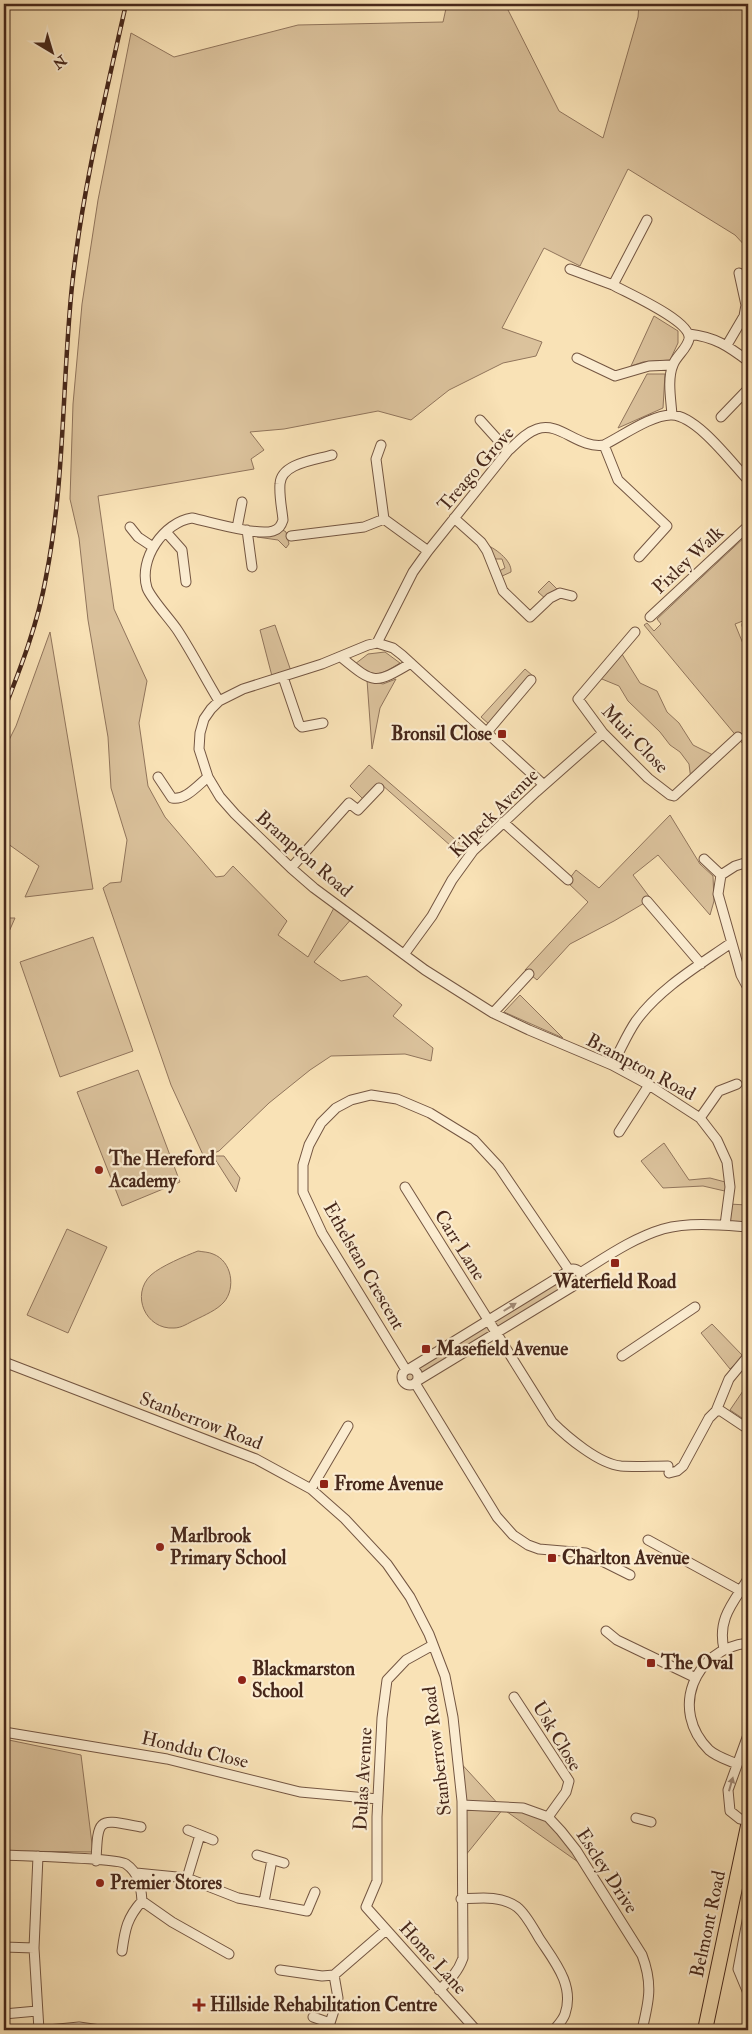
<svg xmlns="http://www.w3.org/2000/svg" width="752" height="2034" font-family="'IM FELL Double Pica',serif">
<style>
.green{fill:#dbc29c;stroke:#91755c}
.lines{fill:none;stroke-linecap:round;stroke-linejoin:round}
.minor-casing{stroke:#745642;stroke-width:11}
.highway-casing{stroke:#47281b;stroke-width:16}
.minor{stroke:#fbecd0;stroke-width:9}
.highway{stroke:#f9e2b6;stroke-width:14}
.rail-casing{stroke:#47281b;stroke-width:4.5}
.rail{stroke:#fbecd0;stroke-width:2.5;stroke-dasharray:8;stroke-linecap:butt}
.oneway{fill:#a18a76}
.poi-dot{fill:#8f2418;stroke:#fbecd0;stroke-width:2}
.labels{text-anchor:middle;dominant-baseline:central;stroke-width:4.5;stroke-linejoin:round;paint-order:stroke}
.street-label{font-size:19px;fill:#47281b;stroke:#fbecd0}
.poi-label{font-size:19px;font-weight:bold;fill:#47281b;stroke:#fbecd0;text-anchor:start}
</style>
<rect width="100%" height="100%" fill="#f9e2b6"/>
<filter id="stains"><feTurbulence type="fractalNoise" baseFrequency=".004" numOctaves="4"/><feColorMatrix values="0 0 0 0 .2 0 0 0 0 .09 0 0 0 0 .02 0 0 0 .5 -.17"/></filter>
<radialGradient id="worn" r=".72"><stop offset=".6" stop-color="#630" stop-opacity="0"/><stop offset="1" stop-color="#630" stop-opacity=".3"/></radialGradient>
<!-- green -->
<path class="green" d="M447 4H505L559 111 603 138 638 17 639 4H748V249L735 235 628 169 580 266 544 248 502 328 542 342 536 356 503 363 449 390 411 420 378 411 284 429 250 432 264 450 251 459 254 469 98 496 114 609 147 681 139 723 148 786 165 817 216 877 224 876 233 866 287 921 278 935 308 957 336 904 353 917 314 962 341 981 367 976 402 1005 393 1016 433 1048 431 1061 405 1054 331 1056 310 1070 269 1103 219 1151 204 1157 171 1085 103 888 110 883 121 882 127 840 111 788 108 737 88 620 79 538 70 499 73 404 82 304 98 200 131 33 174 57 298 25 443 22Z
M654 316 678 331V343L670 360 643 362 631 366Z
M647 374H665L663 408 618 428Z
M283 530 286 532 289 544 286 548 278 540 257 537 258 535 276 534Z
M748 534V619L735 624 748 656V750L644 625 647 623 654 631 661 624 657 619Z
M489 546C497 550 512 561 511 572L500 577 499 571 505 568 502 559H495Z
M549 581 557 589 547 600 538 592Z
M275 625 292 674 273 680 260 630Z
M50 632 93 889 25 897 39 866 4 841V750L16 726Z
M620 651 640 683 657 691 667 712 679 723 693 745 717 757 691 780 689 764 680 752 670 745 660 732 628 701 619 686 597 677Z
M385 652 400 663C380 675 376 679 355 664L368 654Z
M525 669 533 676 490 725 481 717Z
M396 679 380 708 372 749 367 680 383 684Z
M369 765 465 848 460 854 381 784 364 800 350 786Z
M670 815 700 864 713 876 714 901 710 915 658 855 633 875 651 899 614 921 570 944 537 980 525 970 588 902 567 882 576 870 599 888Z
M4 918H15L4 943Z
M93 937 133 1051 60 1077 20 962Z
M520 995 563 1038 504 1012Z
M138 1070 180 1182 122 1206 77 1092Z
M664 1143 689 1180 710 1178 729 1183V1192L703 1186 663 1188 641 1161Z
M213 1156H224L240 1178 236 1192Z
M728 1204 748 1205V1227L725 1225Z
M67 1229 107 1247 68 1333 27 1315Z
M198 1251C203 1252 209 1252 213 1254 232 1261 236 1288 224 1302 217 1310 205 1315 195 1320 188 1323 182 1328 174 1328 146 1330 130 1295 151 1275 161 1266 185 1256 198 1251Z
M569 1270H577L581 1278 578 1284 415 1383 407 1385 402 1378 404 1372Z
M712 1324 743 1356 730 1369 701 1333Z
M745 1388 748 1390V1422L730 1410Z
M4 1739 81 1755 93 1852 4 1851Z
M457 1759 501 1807 548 1817 588 1869 503 1809 461 1861Z"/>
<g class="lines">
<defs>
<path id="minor" d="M647 220 613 285C627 293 692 321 689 339 687 349 676 356 673 365 667 379 671 400 672 415
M570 269 613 285
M689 334C715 337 728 346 748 361
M727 345 744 316 746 305 739 273
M577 358 615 376 649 366 672 365
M721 417 748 389
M480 420 508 451
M381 445 376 459 384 519 428 551
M604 445 618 480 667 526 639 557
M454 518 481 542 487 551 503 591 530 617 550 598 560 593 572 596
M130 527 138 537 153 547
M237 528 242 502
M247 530 252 567
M166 532 182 550 186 582
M291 536 364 527 384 519
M650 617 748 526
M747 625 748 624
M635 632 578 699 603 733 648 778 670 795 674 796 738 737
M377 643 413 572 428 551 508 451C517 443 525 433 537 429 560 421 578 449 604 445 622 436 653 414 672 415 697 416 731 462 748 480
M341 657C374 684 374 685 411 663
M283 677 299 724 302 727 323 723
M219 701C205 678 193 654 178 631 171 620 151 599 147 588 138 559 164 522 192 518 211 522 257 536 273 531 279 529 281 526 283 520 282 509 279 496 280 484 281 463 316 460 332 455
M487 732 531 680
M158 777 172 798C185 801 198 785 208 777
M544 785 402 655 393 648 377 643 368 645 322 664 243 689 219 701 211 709 204 719 200 733 199 749 208 777 220 797 235 814 291 868 314 888 425 970 493 1013 529 1030 612 1065 649 1085 700 1118 717 1140 727 1162 730 1187 725 1225
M503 822 568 880
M704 859 721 875
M748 862 735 866 721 875 718 894 741 975 748 988
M291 868 349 803 358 810 379 788
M647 901 701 964
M405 953 432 916 452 880 473 851 536 792 603 733
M493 1013 529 974
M612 1065C620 1051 627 1034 636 1021 660 988 698 966 731 943
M700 1118 719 1091 737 1084
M619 1132 649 1085
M405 1187 552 1422C567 1437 599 1464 621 1466 636 1467 652 1466 668 1466
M565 1277a8 8 0 1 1 16 0a8 8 0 1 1-16 0Z
M580 1273C606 1257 633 1238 663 1229 690 1222 720 1225 748 1227
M622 1356 695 1307
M4 1362 256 1459 311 1489 345 1519 387 1564 410 1597 429 1634 445 1676 453 1717 462 1801 463 1958C458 1972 450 1980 439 1990
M402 1377a8 8 0 1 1 16 0a8 8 0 1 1-16 0Z
M409 1369 567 1272
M406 1370 322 1233 303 1192V1165L309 1145 321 1123 336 1108 351 1100 371 1095 397 1099 430 1113 474 1140 499 1167 569 1270
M417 1381 575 1285
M415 1383 497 1517 513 1535 528 1545 539 1549 586 1553 630 1575
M716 1411 729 1379 748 1356
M669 1473 677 1471 683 1466 709 1418 716 1411H721L748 1429
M311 1489 348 1426
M648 1540 741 1591
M606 1631 617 1640 696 1678
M433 1645 406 1660 387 1680 382 1718 377 1817V1881L366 1907 476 2030
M724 1649C717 1619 733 1603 748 1579
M514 1697 569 1781 566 1792 548 1817
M4 1732 167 1759 300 1792 378 1799
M748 1735 728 1790 730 1811 740 1819 748 1821
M737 1764C728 1760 717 1757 709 1750 669 1710 694 1649 748 1643
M462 1805 523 1808 548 1817 561 1831 576 1850 642 1955C653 1984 649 2001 642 2030
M636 1818 651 1822
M188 1830 213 1840
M4 1855C21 1856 117 1858 126 1864 139 1873 141 1886 142 1901L172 1922 229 1954
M257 1855 284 1863
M38 1856 34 1948 39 2030
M96 1861C98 1816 98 1819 141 1827
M136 1873 187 1878 238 1898 307 1911 315 1892
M187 1878 200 1835
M461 1899C480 1898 500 1895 517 1907 526 1914 533 1928 539 1938 554 1961 575 1985 565 2014 563 2020 558 2025 554 2030
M264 1902 272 1860
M748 1916 738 1969 748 1993
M4 1947 34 1948
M122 1951C125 1929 127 1918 142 1901
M280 1970 322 1976 334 1975 386 1930
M4 2014 37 2011
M313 2017 330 2023 338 1998 334 1975
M48 2030 79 2027 100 2030"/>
<path id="highway" d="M705 2030 748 1826"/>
</defs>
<!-- minor casing -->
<use href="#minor" class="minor-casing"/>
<!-- highway casing -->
<use href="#highway" class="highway-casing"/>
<!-- minor -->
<use href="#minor" class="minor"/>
<!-- highway -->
<use href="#highway" class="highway"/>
<defs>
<path id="rail" d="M4 710C21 667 38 623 46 577 65 481 62 383 72 286 82 191 105 98 126 4"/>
</defs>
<!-- rail casing -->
<use href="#rail" class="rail-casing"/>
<!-- rail -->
<use href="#rail" class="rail"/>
</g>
<!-- one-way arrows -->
<defs><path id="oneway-solid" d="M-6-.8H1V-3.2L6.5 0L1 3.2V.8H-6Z" transform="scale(1.25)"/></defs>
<g class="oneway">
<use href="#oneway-solid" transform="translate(510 1307) rotate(-32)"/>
<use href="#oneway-solid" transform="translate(731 1784) rotate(-74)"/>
</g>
<!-- markers -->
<g class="poi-dot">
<rect x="497" y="729" width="10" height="10" rx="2.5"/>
<circle cx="99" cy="1170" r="5"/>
<rect x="610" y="1258" width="10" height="10" rx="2.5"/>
<rect x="421" y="1344" width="10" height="10" rx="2.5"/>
<rect x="319" y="1479" width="10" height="10" rx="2.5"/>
<circle cx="160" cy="1547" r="5"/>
<rect x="547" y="1553" width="10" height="10" rx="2.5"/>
<rect x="646" y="1658" width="10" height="10" rx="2.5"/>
<circle cx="242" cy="1680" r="5"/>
<circle cx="100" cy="1883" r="5"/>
<path d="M196.5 1997.5h5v5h5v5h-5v5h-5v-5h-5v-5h5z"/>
</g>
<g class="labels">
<!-- street labels -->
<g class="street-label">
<text transform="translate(476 469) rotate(-49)">Treago Grove</text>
<text transform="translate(688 560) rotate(-43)">Pixley Walk</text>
<text transform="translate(635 739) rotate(46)">Muir Close</text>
<text transform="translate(494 813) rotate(-45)">Kilpeck Avenue</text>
<text transform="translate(304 854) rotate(41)">Brampton Road</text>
<text transform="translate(641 1067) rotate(28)">Brampton Road</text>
<text transform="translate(460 1245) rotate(58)">Carr Lane</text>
<text transform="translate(364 1266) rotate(60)">Ethelstan Crescent</text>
<text transform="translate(201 1421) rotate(21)">Stanberrow Road</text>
<text transform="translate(557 1736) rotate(59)">Usk Close</text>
<text transform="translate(195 1750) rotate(13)">Honddu Close</text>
<text transform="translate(437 1751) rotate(-97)">Stanberrow Road</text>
<text transform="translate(363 1779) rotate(-87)">Dulas Avenue</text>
<text transform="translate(607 1871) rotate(57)">Escley Drive</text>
<text transform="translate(708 1924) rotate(-78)">Belmont Road</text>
<text transform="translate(433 1958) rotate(48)">Home Lane</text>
</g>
<!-- poi labels -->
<g class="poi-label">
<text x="492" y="734" text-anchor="end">Bronsil Close</text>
<text x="109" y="1159">The Hereford<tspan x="109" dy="22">Academy</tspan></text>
<text x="615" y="1282" text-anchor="middle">Waterfield Road</text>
<text x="436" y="1349">Masefield Avenue</text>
<text x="334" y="1484">Frome Avenue</text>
<text x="170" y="1536">Marlbrook<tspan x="170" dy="22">Primary School</tspan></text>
<text x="562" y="1558">Charlton Avenue</text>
<text x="661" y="1663">The Oval</text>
<text x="252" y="1669">Blackmarston<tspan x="252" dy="22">School</tspan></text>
<text x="110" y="1883">Premier Stores</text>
<text x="210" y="2005">Hillside Rehabilitation Centre</text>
</g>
</g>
<!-- margin -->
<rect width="752" height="2034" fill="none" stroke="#f9e2b6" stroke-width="20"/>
<rect x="5" y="5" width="742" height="2024" fill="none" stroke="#47281b" stroke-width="2.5"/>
<rect x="10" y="10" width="732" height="2014" fill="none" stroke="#47281b"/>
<!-- north arrow -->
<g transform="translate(52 52) rotate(142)" stroke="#fbecd0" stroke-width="4" paint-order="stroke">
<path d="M0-4L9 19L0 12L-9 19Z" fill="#47281b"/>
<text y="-8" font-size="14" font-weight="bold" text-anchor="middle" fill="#47281b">N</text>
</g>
<rect width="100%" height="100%" filter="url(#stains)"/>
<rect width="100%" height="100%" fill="url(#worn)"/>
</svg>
